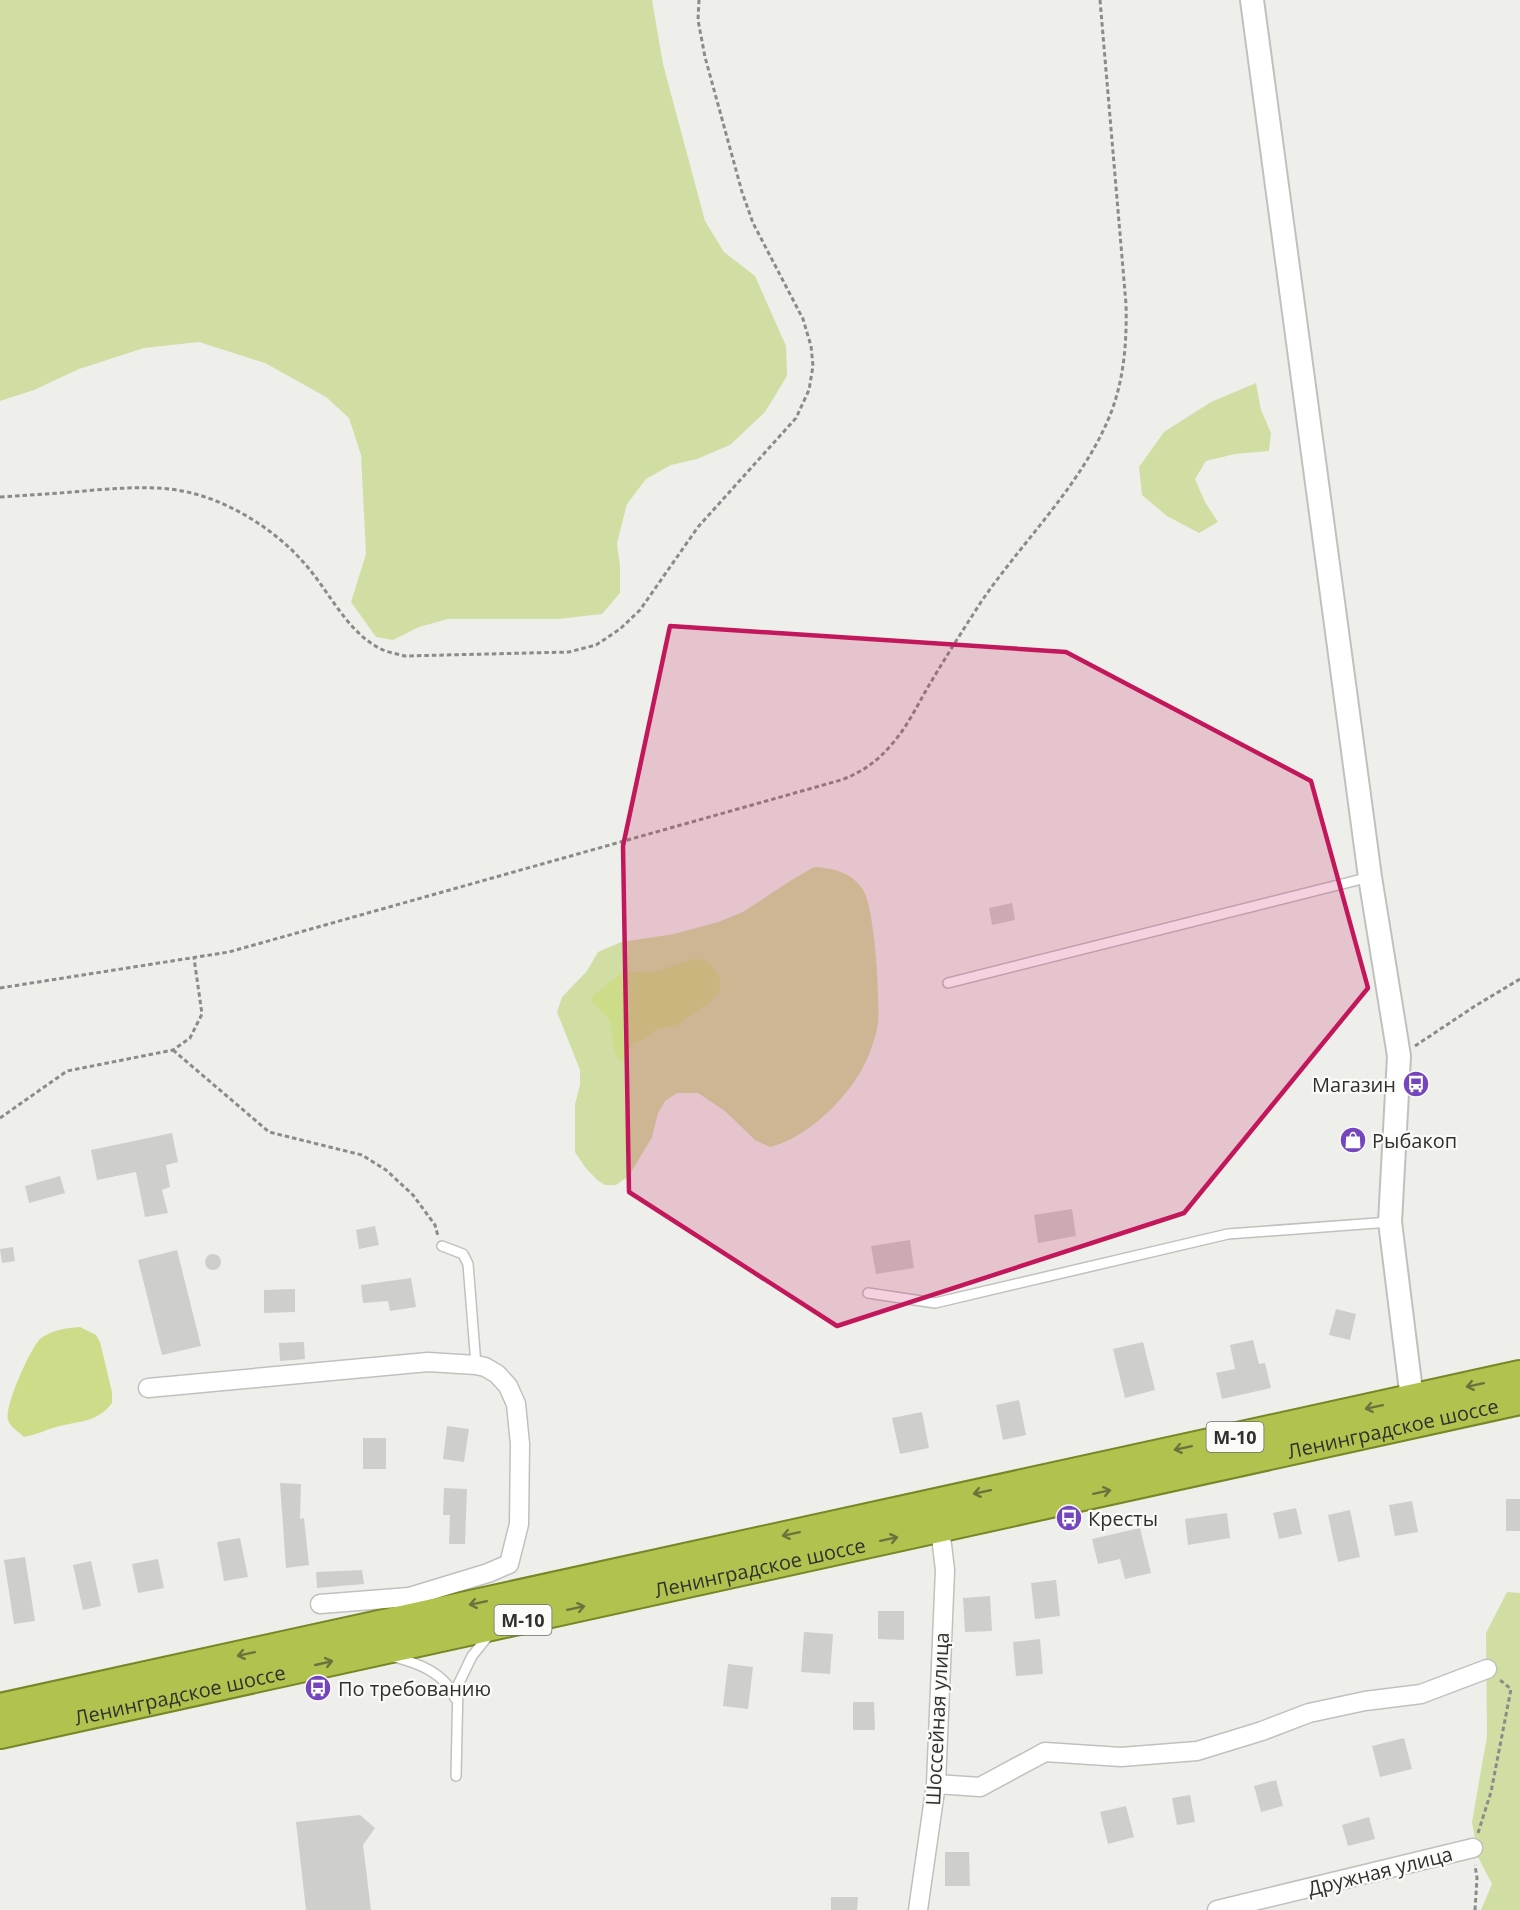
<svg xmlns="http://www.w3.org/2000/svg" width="1520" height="1910" font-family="'Open Sans',sans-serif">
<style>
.green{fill:#d1dea3}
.water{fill:#ccdc88}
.building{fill:#cecfcb}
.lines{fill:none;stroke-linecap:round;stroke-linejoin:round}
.service-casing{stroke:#c0c1be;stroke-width:12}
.minor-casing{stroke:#c0c1be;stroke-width:21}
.tertiary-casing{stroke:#c0c1be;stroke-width:26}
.trunk-casing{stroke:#788626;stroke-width:32}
.path{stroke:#8b8c89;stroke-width:3;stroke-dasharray:4.5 3;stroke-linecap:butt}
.service{stroke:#fff;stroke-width:9}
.minor{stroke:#fff;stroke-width:18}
.tertiary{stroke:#fff;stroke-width:22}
.trunk{stroke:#b2c24e;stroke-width:28}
.oneway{stroke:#6a723d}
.marked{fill:#c2185b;fill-opacity:0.2;stroke:#c2185b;stroke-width:4.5;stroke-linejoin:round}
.labels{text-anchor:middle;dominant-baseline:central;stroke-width:4.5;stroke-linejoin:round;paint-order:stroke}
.shield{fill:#fbfcf8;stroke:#6d6e6b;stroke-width:1.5}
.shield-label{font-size:18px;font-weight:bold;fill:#30312f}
.poi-label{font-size:20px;fill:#30312f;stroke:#fbfcf8;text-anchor:start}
.street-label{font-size:20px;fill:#30312f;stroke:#fbfcf8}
</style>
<rect width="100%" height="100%" fill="#eeefeb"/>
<!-- green -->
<path class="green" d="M0 0H652L663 64 705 221 724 252 755 276 786 346 787 376 765 412 730 445 697 459 671 465 646 479 627 504 617 543 620 566V593L602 614 558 619H448L419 627 393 640 376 637 351 602 366 554 361 455 349 418 326 397 265 363 199 342 144 348 79 369 34 390 0 401Z
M1256 383 1261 410 1271 433 1269 451 1235 454 1206 461 1195 479 1205 502 1218 522 1199 533 1167 516 1142 495 1139 467 1164 432 1211 402Z
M814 867C833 868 850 872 862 888 875 905 880 999 878 1023 877 1031 874 1041 871 1049 858 1089 810 1138 770 1147L755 1140 725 1111 698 1093H677L665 1101 658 1113 652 1137 629 1176 616 1185H605L597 1180 585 1167 575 1152V1104L580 1085V1070L557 1012 562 997 587 971 598 952 621 942 674 934 718 922 743 912 790 881Z
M1507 1592 1520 1593V1910H1481L1492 1884 1478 1857 1472 1822 1487 1736 1486 1633Z"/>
<!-- water -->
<path class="water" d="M692 959 705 960 715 969 720 978 721 986 718 993 709 1003 677 1025 657 1029 645 1039 634 1042 621 1062C611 1049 614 1039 611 1025 609 1017 598 1008 592 1002L593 995 622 973 657 971Z
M80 1327 96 1335 100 1342 112 1392V1403C97 1423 78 1421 56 1427 45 1430 36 1435 24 1437 19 1432 10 1427 8 1420 4 1407 30 1349 40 1339 51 1330 67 1328 80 1327Z"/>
<!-- building -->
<path class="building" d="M1012 903 1015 920 992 925 989 908Z
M1344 1129 1364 1130 1362 1151 1343 1150Z
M172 1133 178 1162 166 1165 170 1187 162 1190 168 1213 145 1217 136 1172 97 1180 91 1150Z
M60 1176 65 1193 29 1203 25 1186Z
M1072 1209 1076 1236 1038 1243 1034 1215Z
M375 1226 379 1245 359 1249 356 1230Z
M910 1240 914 1268 876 1274 871 1246Z
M13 1247 15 1261 2 1263 0 1249Z
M177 1250 201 1346 162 1355 138 1260Z
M205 1262a8 8 0 1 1 16 0a8 8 0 1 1-16 0Z
M411 1278 416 1307 390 1311 388 1301 363 1303 361 1285Z
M295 1289V1312L264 1313V1290Z
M1336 1309 1356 1314 1350 1340 1329 1335Z
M1253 1340 1259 1364 1265 1363 1271 1388 1222 1399 1216 1373 1235 1369 1230 1345Z
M304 1342 305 1359 280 1361 279 1343Z
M1143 1342 1155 1390 1125 1398 1113 1349Z
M1019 1400 1026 1435 1003 1440 996 1405Z
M922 1412 929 1448 900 1454 892 1418Z
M447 1426 469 1429 464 1462 443 1459Z
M363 1438H386V1469H363Z
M280 1483 301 1484 300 1519 304 1518 309 1565 286 1568Z
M444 1488 467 1489 465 1544H449L450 1515H443Z
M1506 1499H1520V1531H1506Z
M1412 1501 1418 1532 1395 1536 1389 1505Z
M1296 1508 1302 1534 1279 1539 1273 1513Z
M1350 1510 1360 1557 1338 1562 1328 1515Z
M1227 1513 1230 1538 1188 1545 1185 1519Z
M1140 1528 1151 1573 1125 1579 1120 1559 1098 1564 1092 1539Z
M240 1538 248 1577 224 1581 217 1542Z
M25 1557 35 1621 14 1624 4 1560Z
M158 1559 164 1588 138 1593 132 1564Z
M91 1561 101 1606 83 1610 73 1565Z
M362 1570 364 1584 317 1588 316 1572Z
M1056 1580 1060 1616 1035 1619 1031 1583Z
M990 1596 992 1631 965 1632 963 1598Z
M878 1611H904V1640L878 1639Z
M804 1632 833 1634 830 1674 801 1672Z
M1040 1639 1043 1674 1016 1676 1013 1642Z
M728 1664 753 1667 748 1709 723 1706Z
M853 1702H874L875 1730H853Z
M1404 1738 1412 1769 1380 1777 1372 1746Z
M1276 1780 1283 1806 1261 1812 1254 1786Z
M1190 1795 1195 1822 1177 1825 1172 1798Z
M1126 1806 1134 1837 1108 1844 1100 1812Z
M360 1815 375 1828 363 1845 371 1910H306L296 1822Z
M1369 1817 1375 1839 1348 1846 1342 1825Z
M945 1852H969L970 1886H945Z
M831 1897H858L857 1910H831Z"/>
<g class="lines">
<defs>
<path id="service" d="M948 983 1370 877
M442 1246 463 1254 468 1264 476 1365
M868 1293 935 1303 1228 1234 1390 1222
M394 1657C418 1663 445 1673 455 1698
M456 1776 458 1685 472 1656 489 1635"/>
<path id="minor" d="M148 1388 428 1362 476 1365 485 1367 497 1374 508 1386 516 1404 520 1444 519 1524 509 1564 488 1573 409 1597 320 1604
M936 1784 980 1787 1045 1752 1121 1757 1197 1751 1262 1731 1309 1713 1365 1701 1421 1694 1487 1669
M918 1910 936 1784 945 1570 940 1528
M1217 1910 1473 1848"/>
<path id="tertiary" d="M1252 0 1370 877 1399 1056 1390 1222 1412 1399"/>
<g id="trunk">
<path d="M0 1708 1520 1375"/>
<path id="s1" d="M0 1734 1520 1400"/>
</g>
</defs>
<!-- service casing -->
<use href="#service" class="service-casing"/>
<!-- minor casing -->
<use href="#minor" class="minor-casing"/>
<!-- tertiary casing -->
<use href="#tertiary" class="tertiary-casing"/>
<!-- trunk casing -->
<use href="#trunk" class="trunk-casing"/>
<!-- path -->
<path class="path" d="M0 497C32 495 63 493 95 490 123 488 149 486 177 490 227 498 279 531 310 570 332 597 350 635 383 650 390 653 398 654 405 656L569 652 596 645 620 629 640 610 698 527 796 418 809 390 813 366 811 346 803 319 753 223 742 192 705 57 698 20 699 0
M0 988 229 952 841 780C862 772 877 762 892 744 907 727 917 706 928 687 945 658 963 630 981 602 1022 542 1080 486 1108 420 1124 383 1127 343 1126 304L1100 0
M1415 1046 1475 1006 1520 979
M173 1050 269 1132 362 1155 386 1170 413 1195 435 1225 438 1236
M0 1118 67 1071 173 1050 190 1038 202 1014 194 958
M1478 1833 1491 1792 1511 1689 1500 1680
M1475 1910 1477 1878 1475 1865"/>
<!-- service -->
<use href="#service" class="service"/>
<!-- minor -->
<use href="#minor" class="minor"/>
<!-- tertiary -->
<use href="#tertiary" class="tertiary"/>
<!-- trunk -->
<use href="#trunk" class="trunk"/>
</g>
<!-- one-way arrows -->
<defs><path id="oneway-shaft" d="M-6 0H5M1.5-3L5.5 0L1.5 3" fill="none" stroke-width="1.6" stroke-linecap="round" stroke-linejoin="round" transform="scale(1.5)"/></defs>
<g class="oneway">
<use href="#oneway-shaft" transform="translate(1475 1385) rotate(168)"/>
<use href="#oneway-shaft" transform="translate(1374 1407) rotate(168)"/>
<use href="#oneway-shaft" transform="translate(1183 1448) rotate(168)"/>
<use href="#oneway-shaft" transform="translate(982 1492) rotate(168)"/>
<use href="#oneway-shaft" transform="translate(1102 1492) rotate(-12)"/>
<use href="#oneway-shaft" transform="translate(791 1534) rotate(168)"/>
<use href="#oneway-shaft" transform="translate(889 1539) rotate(-12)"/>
<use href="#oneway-shaft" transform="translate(478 1603) rotate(168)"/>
<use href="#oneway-shaft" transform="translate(576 1608) rotate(-12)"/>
<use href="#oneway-shaft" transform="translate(246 1654) rotate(168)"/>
<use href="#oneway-shaft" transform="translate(324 1663) rotate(-13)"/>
</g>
<!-- marked area -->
<path class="marked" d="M670 626 1066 652 1311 781 1368 988 1184 1213 837 1326 629 1192 623 846Z"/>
<!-- icons -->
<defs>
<symbol id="bus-disc" viewBox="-11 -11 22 22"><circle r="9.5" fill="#7445bd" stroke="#fbfcf8"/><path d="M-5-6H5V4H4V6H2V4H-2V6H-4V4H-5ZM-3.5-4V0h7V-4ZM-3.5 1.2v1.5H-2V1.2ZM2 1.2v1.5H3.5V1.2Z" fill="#fff"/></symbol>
<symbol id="shop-disc" viewBox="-11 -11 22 22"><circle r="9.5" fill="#7445bd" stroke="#fbfcf8"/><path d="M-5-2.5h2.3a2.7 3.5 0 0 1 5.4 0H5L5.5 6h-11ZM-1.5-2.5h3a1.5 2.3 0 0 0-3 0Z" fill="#fff"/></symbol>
</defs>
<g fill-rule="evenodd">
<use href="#bus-disc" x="1401" y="1069" width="30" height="30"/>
<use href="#shop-disc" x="1338" y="1125" width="30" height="30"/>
<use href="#bus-disc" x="1054" y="1503" width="30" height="30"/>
<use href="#bus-disc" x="303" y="1673" width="30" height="30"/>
</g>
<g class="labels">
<!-- shield labels -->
<g class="shield">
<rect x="1206.5" y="1422" width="57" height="30" rx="4.5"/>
<rect x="494.5" y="1605" width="57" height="30" rx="4.5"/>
</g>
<g class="shield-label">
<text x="1235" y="1437">М-10</text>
<text x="523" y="1620">М-10</text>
</g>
<!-- poi labels -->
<g class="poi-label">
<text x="1396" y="1084" text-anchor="end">Магазин</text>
<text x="1372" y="1140">Рыбакоп</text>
<text x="1088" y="1518">Кресты</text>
<text x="338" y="1688">По требованию</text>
</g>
<!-- street labels -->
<g class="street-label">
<text stroke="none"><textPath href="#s1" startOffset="1426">Ленинградское шоссе</textPath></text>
<text stroke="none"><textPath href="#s1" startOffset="778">Ленинградское шоссе</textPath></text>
<text stroke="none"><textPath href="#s1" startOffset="184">Ленинградское шоссе</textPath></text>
<text transform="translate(937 1719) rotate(-87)">Шоссейная улица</text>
<text transform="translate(1380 1871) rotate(-14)">Дружная улица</text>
</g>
</g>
</svg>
